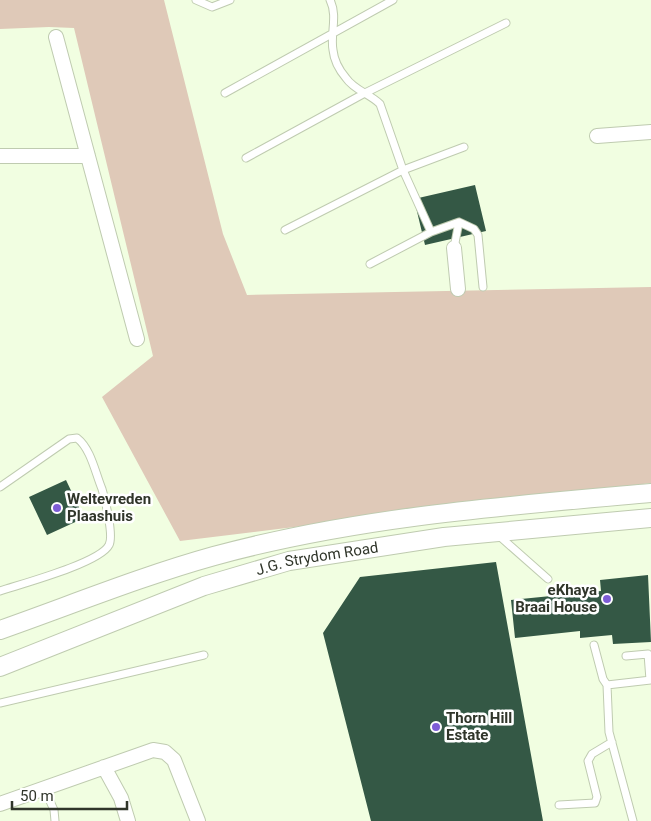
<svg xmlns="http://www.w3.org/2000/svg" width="651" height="821" font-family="Roboto,sans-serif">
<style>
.green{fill:#dfc9b8}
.building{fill:#345845}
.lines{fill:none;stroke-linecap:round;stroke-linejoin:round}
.service-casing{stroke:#bfcbb0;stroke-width:9}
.minor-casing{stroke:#bfcbb0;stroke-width:16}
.tertiary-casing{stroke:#bfcbb0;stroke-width:20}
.service{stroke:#fff;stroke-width:7}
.minor{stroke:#fff;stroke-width:14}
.tertiary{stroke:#fff;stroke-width:18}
.poi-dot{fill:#7d5cd6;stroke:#fff;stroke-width:2}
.labels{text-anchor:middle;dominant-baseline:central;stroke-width:5;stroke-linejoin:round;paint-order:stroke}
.poi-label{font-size:15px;font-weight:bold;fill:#30352a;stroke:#fff;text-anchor:start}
.street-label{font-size:15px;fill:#30352a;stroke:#fff}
</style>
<rect width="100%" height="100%" fill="#f1fee1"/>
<!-- green -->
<path class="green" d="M0 0H164L223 234 247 295 651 287V483L180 541 102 397 153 356 74 28 49 27 0 29Z"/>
<!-- building -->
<path class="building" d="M475 185 486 231 425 245 414 199Z
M66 480 84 518 47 535 29 497Z
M496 562 543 821H371L323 633 360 577Z
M648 575 651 642 613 644 612 635 580 638V631L515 638 511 600 601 591 600 580Z"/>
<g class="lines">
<defs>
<path id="service" d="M196 0 212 7 230 0
M330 0C338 16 330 34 333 50 334 60 340 71 346 78 354 90 370 94 380 104L403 170 431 232
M225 93 393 0
M246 158 365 93 506 23
M285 230 403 170 464 147
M454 248 459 222
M370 264 431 232 459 222 474 229 478 235 483 287
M0 487 69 439 77 438C91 449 95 472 102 489 105 499 114 536 109 545 100 563 21 584 0 591
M497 534 548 579
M594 645 603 679 607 685 651 680
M626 656 648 654 650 680
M607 685 609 732 633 821
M0 703 204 655
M44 788 54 810 55 821
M559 805 595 803 597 797 588 761 592 754 612 742"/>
<path id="minor" d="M56 37 137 339
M597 136 651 132
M0 156H88
M454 248 458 289
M104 767 121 798 128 821
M0 804 153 750 165 752 174 760 198 821"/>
<g id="tertiary">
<path d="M0 630C71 605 142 576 214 556 357 517 504 506 651 493"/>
<path id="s1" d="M0 667 204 586 289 561 444 537 651 518"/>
</g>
</defs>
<!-- service casing -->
<use href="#service" class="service-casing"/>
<!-- minor casing -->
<use href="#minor" class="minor-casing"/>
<!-- tertiary casing -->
<use href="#tertiary" class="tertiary-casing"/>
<!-- service -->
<use href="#service" class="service"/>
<!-- minor -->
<use href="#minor" class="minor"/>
<!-- tertiary -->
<use href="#tertiary" class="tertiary"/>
</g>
<!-- markers -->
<g class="poi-dot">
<circle cx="57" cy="508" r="5"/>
<circle cx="607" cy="599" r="5"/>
<circle cx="436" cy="727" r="5"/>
</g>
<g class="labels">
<!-- poi labels -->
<g class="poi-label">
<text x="67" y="499">Weltevreden<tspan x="67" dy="17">Plaashuis</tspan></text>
<text x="597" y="590" text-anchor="end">eKhaya<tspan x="597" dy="17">Braai House</tspan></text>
<text x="446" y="718">Thorn Hill<tspan x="446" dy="17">Estate</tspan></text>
</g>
<!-- street labels -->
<g class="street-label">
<text stroke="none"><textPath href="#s1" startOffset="336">J.G. Strydom Road</textPath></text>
</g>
</g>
<!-- scale -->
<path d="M12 801v8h115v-8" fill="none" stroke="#30352a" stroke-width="2.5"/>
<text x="20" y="801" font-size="15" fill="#30352a" stroke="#ffffff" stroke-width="4" paint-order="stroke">50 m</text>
</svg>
